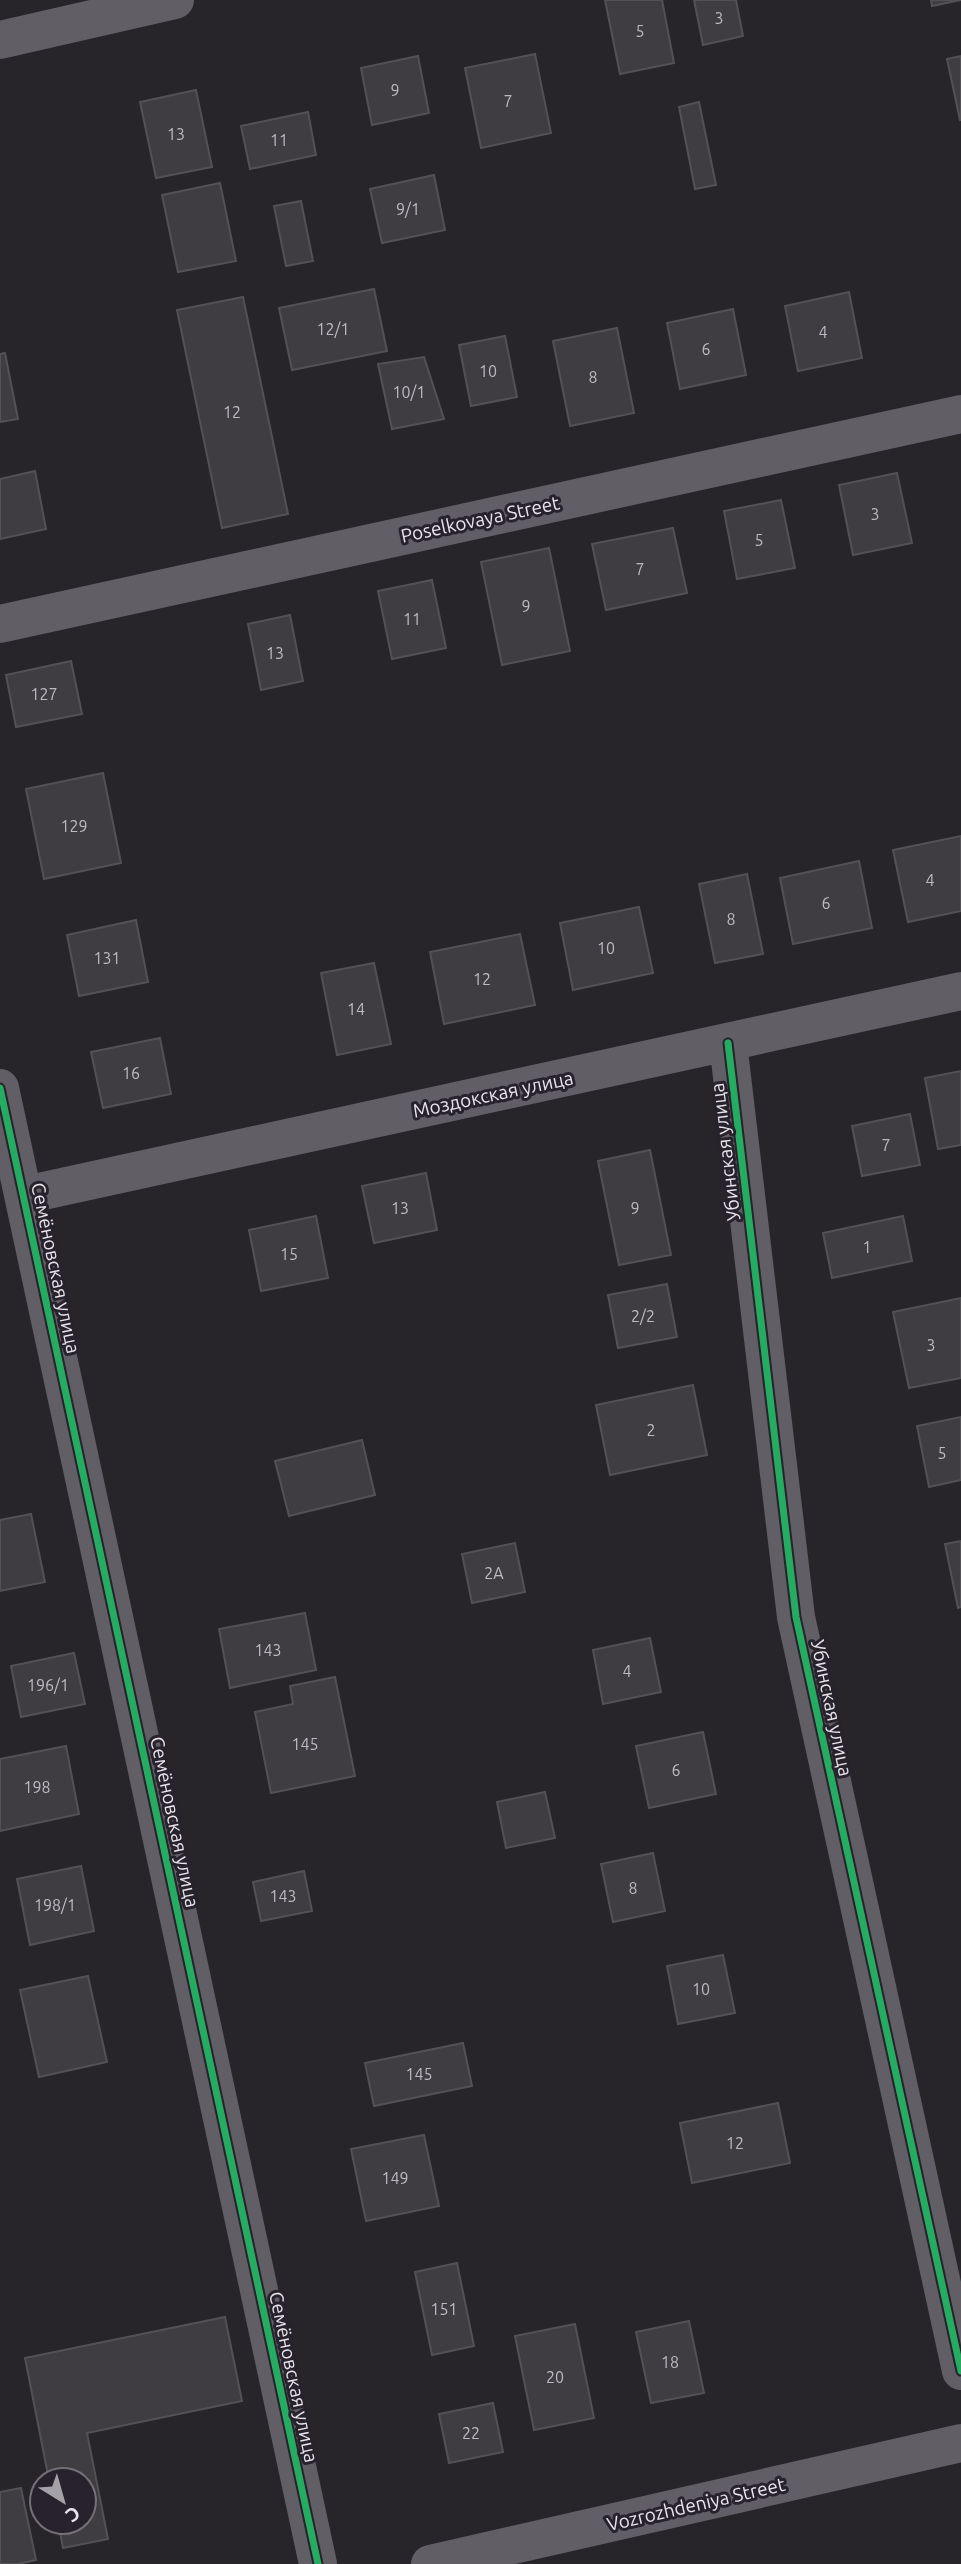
<svg xmlns="http://www.w3.org/2000/svg" width="961" height="2564" font-family="Ubuntu,sans-serif">
<style>
.building{fill:#3f3d42;stroke:#545156;stroke-width:2}
.lines{fill:none;stroke-linecap:round;stroke-linejoin:round}
.minor{stroke:#625e66;stroke-width:38}
.cycleway-casing{stroke:#27222c;stroke-width:11}
.cycleway{stroke:#26ab63;stroke-width:7}
.labels{text-anchor:middle;dominant-baseline:central;stroke-width:6;stroke-linejoin:round;paint-order:stroke}
.number-label{font-size:16px;fill:#bebac1}
.street-label{font-size:19px;fill:#e8e4eb;stroke:#27222c}
</style>
<rect width="100%" height="100%" fill="#27242a"/>
<!-- building -->
<path class="building" d="M605 0H662L674 63 620 74Z
M694 0H736L743 36 703 45Z
M931 0H961L932 6Z
M535 54 551 133 481 148 465 68Z
M418 56 429 113 372 125 361 68Z
M961 56V120H960L947 59Z
M196 90 212 167 156 178 140 102Z
M699 102 716 185 695 189 679 107Z
M308 112 316 155 250 169 241 126Z
M434 175 445 230 382 243 370 189Z
M220 183 236 261 178 272 162 195Z
M301 201 313 261 286 266 274 206Z
M374 289 387 351 292 370 279 308Z
M849 292 862 358 798 371 785 306Z
M243 297 288 514 222 528 177 310Z
M733 309 746 375 680 389 667 323Z
M617 328 634 413 570 426 553 341Z
M505 336 517 397 471 406 459 345Z
M5 353 18 419 0 422V354Z
M424 357 444 419 392 429 378 364Z
M35 471 46 529 0 539V479Z
M897 473 912 543 853 555 839 485Z
M781 500 795 568 737 579 724 511Z
M673 528 687 593 606 610 592 544Z
M549 548 570 651 502 665 481 562Z
M432 580 446 648 392 659 378 591Z
M290 615 303 681 261 690 248 624Z
M71 661 82 714 16 727 6 675Z
M103 773 121 863 44 879 26 789Z
M961 836V911L908 922 893 850Z
M859 861 872 928 793 944 780 878Z
M747 874 763 954 715 963 699 884Z
M639 907 653 973 573 990 560 923Z
M136 920 148 982 79 996 67 935Z
M520 934 535 1005 444 1024 430 952Z
M374 963 391 1044 337 1055 321 973Z
M160 1038 171 1094 103 1108 91 1052Z
M961 1071V1145L938 1149 925 1078Z
M910 1114 920 1165 862 1176 852 1126Z
M650 1150 671 1255 619 1265 598 1161Z
M426 1173 437 1230 374 1243 362 1186Z
M316 1216 328 1278 261 1291 249 1230Z
M903 1216 912 1261 832 1278 823 1233Z
M667 1284 677 1337 618 1348 608 1295Z
M961 1298V1378L909 1388 893 1312Z
M693 1385 707 1455 610 1475 596 1405Z
M961 1417V1480L929 1487 917 1426Z
M362 1440 375 1495 289 1516 275 1461Z
M31 1514 45 1582 0 1591V1520Z
M961 1541V1607L958 1608 945 1544Z
M515 1543 525 1592 472 1603 462 1554Z
M305 1613 316 1670 230 1688 219 1629Z
M650 1638 661 1692 603 1704 593 1650Z
M74 1653 85 1704 21 1717 11 1666Z
M335 1677 355 1776 271 1793 255 1712 293 1704 290 1686Z
M703 1732 716 1794 649 1808 636 1746Z
M66 1746 79 1814 0 1831V1759Z
M545 1792 555 1838 506 1848 497 1802Z
M653 1853 665 1911 613 1922 601 1864Z
M81 1866 94 1931 30 1945 17 1879Z
M304 1871 312 1911 261 1921 253 1882Z
M723 1955 735 2013 678 2024 667 1966Z
M88 1976 107 2062 39 2077 20 1990Z
M463 2043 472 2086 374 2106 365 2063Z
M778 2103 790 2163 692 2183 680 2123Z
M424 2135 439 2206 366 2221 351 2149Z
M457 2263 474 2346 432 2355 415 2272Z
M225 2317 242 2401 87 2433 108 2539 63 2548 58 2522H84V2480H49L25 2358Z
M689 2321 704 2393 651 2403 636 2332Z
M575 2324 594 2418 534 2430 515 2336Z
M493 2403 503 2452 449 2463 439 2414Z
M21 2488 36 2560 18 2564H0V2492Z"/>
<g class="lines">
<!-- minor -->
<path class="minor" d="M0 40 175 0
M0 624 961 414
M728 1043 796 1617 961 2371
M0 1088 318 2564
M25 1195 961 991
M430 2564 961 2443"/>
<defs>
<path id="cycleway" d="M728 1043 796 1617 961 2371
M0 1088 318 2564"/>
</defs>
<!-- cycleway casing -->
<use href="#cycleway" class="cycleway-casing"/>
<!-- cycleway -->
<use href="#cycleway" class="cycleway"/>
</g>
<g class="labels">
<!-- number labels -->
<g class="number-label">
<text x="719" y="18">3</text>
<text x="640" y="31">5</text>
<text x="395" y="90">9</text>
<text x="508" y="101">7</text>
<text x="176" y="134">13</text>
<text x="279" y="140">11</text>
<text x="408" y="209">9/1</text>
<text x="333" y="329">12/1</text>
<text x="823" y="332">4</text>
<text x="706" y="349">6</text>
<text x="488" y="371">10</text>
<text x="593" y="377">8</text>
<text x="409" y="392">10/1</text>
<text x="232" y="412">12</text>
<text x="875" y="514">3</text>
<text x="759" y="540">5</text>
<text x="640" y="569">7</text>
<text x="526" y="606">9</text>
<text x="412" y="619">11</text>
<text x="275" y="653">13</text>
<text x="44" y="694">127</text>
<text x="74" y="826">129</text>
<text x="930" y="880">4</text>
<text x="826" y="903">6</text>
<text x="731" y="919">8</text>
<text x="606" y="948">10</text>
<text x="107" y="958">131</text>
<text x="482" y="979">12</text>
<text x="356" y="1009">14</text>
<text x="131" y="1073">16</text>
<text x="886" y="1145">7</text>
<text x="400" y="1208">13</text>
<text x="635" y="1208">9</text>
<text x="867" y="1247">1</text>
<text x="289" y="1254">15</text>
<text x="643" y="1316">2/2</text>
<text x="931" y="1345">3</text>
<text x="651" y="1430">2</text>
<text x="942" y="1453">5</text>
<text x="494" y="1573">2А</text>
<text x="268" y="1650">143</text>
<text x="627" y="1671">4</text>
<text x="48" y="1685">196/1</text>
<text x="305" y="1744">145</text>
<text x="676" y="1770">6</text>
<text x="37" y="1787">198</text>
<text x="633" y="1888">8</text>
<text x="283" y="1896">143</text>
<text x="55" y="1905">198/1</text>
<text x="701" y="1989">10</text>
<text x="419" y="2074">145</text>
<text x="735" y="2143">12</text>
<text x="395" y="2178">149</text>
<text x="444" y="2309">151</text>
<text x="670" y="2362">18</text>
<text x="555" y="2377">20</text>
<text x="471" y="2433">22</text>
</g>
<!-- street labels -->
<g class="street-label">
<text transform="translate(480 519) rotate(-12)">Poselkovaya Street</text>
<text transform="translate(493 1094) rotate(-12)">Моздокская улица</text>
<text transform="translate(725 1152) rotate(-97)">Убинская улица</text>
<text transform="translate(56 1268) rotate(78)">Семёновская улица</text>
<text transform="translate(832 1708) rotate(78)">Убинская улица</text>
<text transform="translate(175 1822) rotate(78)">Семёновская улица</text>
<text transform="translate(294 2377) rotate(78)">Семёновская улица</text>
<text transform="translate(696 2504) rotate(-13)">Vozrozhdeniya Street</text>
</g>
</g>
<!-- north arrow -->
<g transform="translate(63 2501) rotate(143)"><circle r="33" fill="#27222c" stroke="#747078" stroke-width="2"/>
<path d="M0-5L12 26L0 18L-12 26Z" fill="#a4a1a7"/>
<text y="-10" font-size="19" font-weight="bold" text-anchor="middle" fill="#e8e4eb">С</text>
</g>
</svg>
